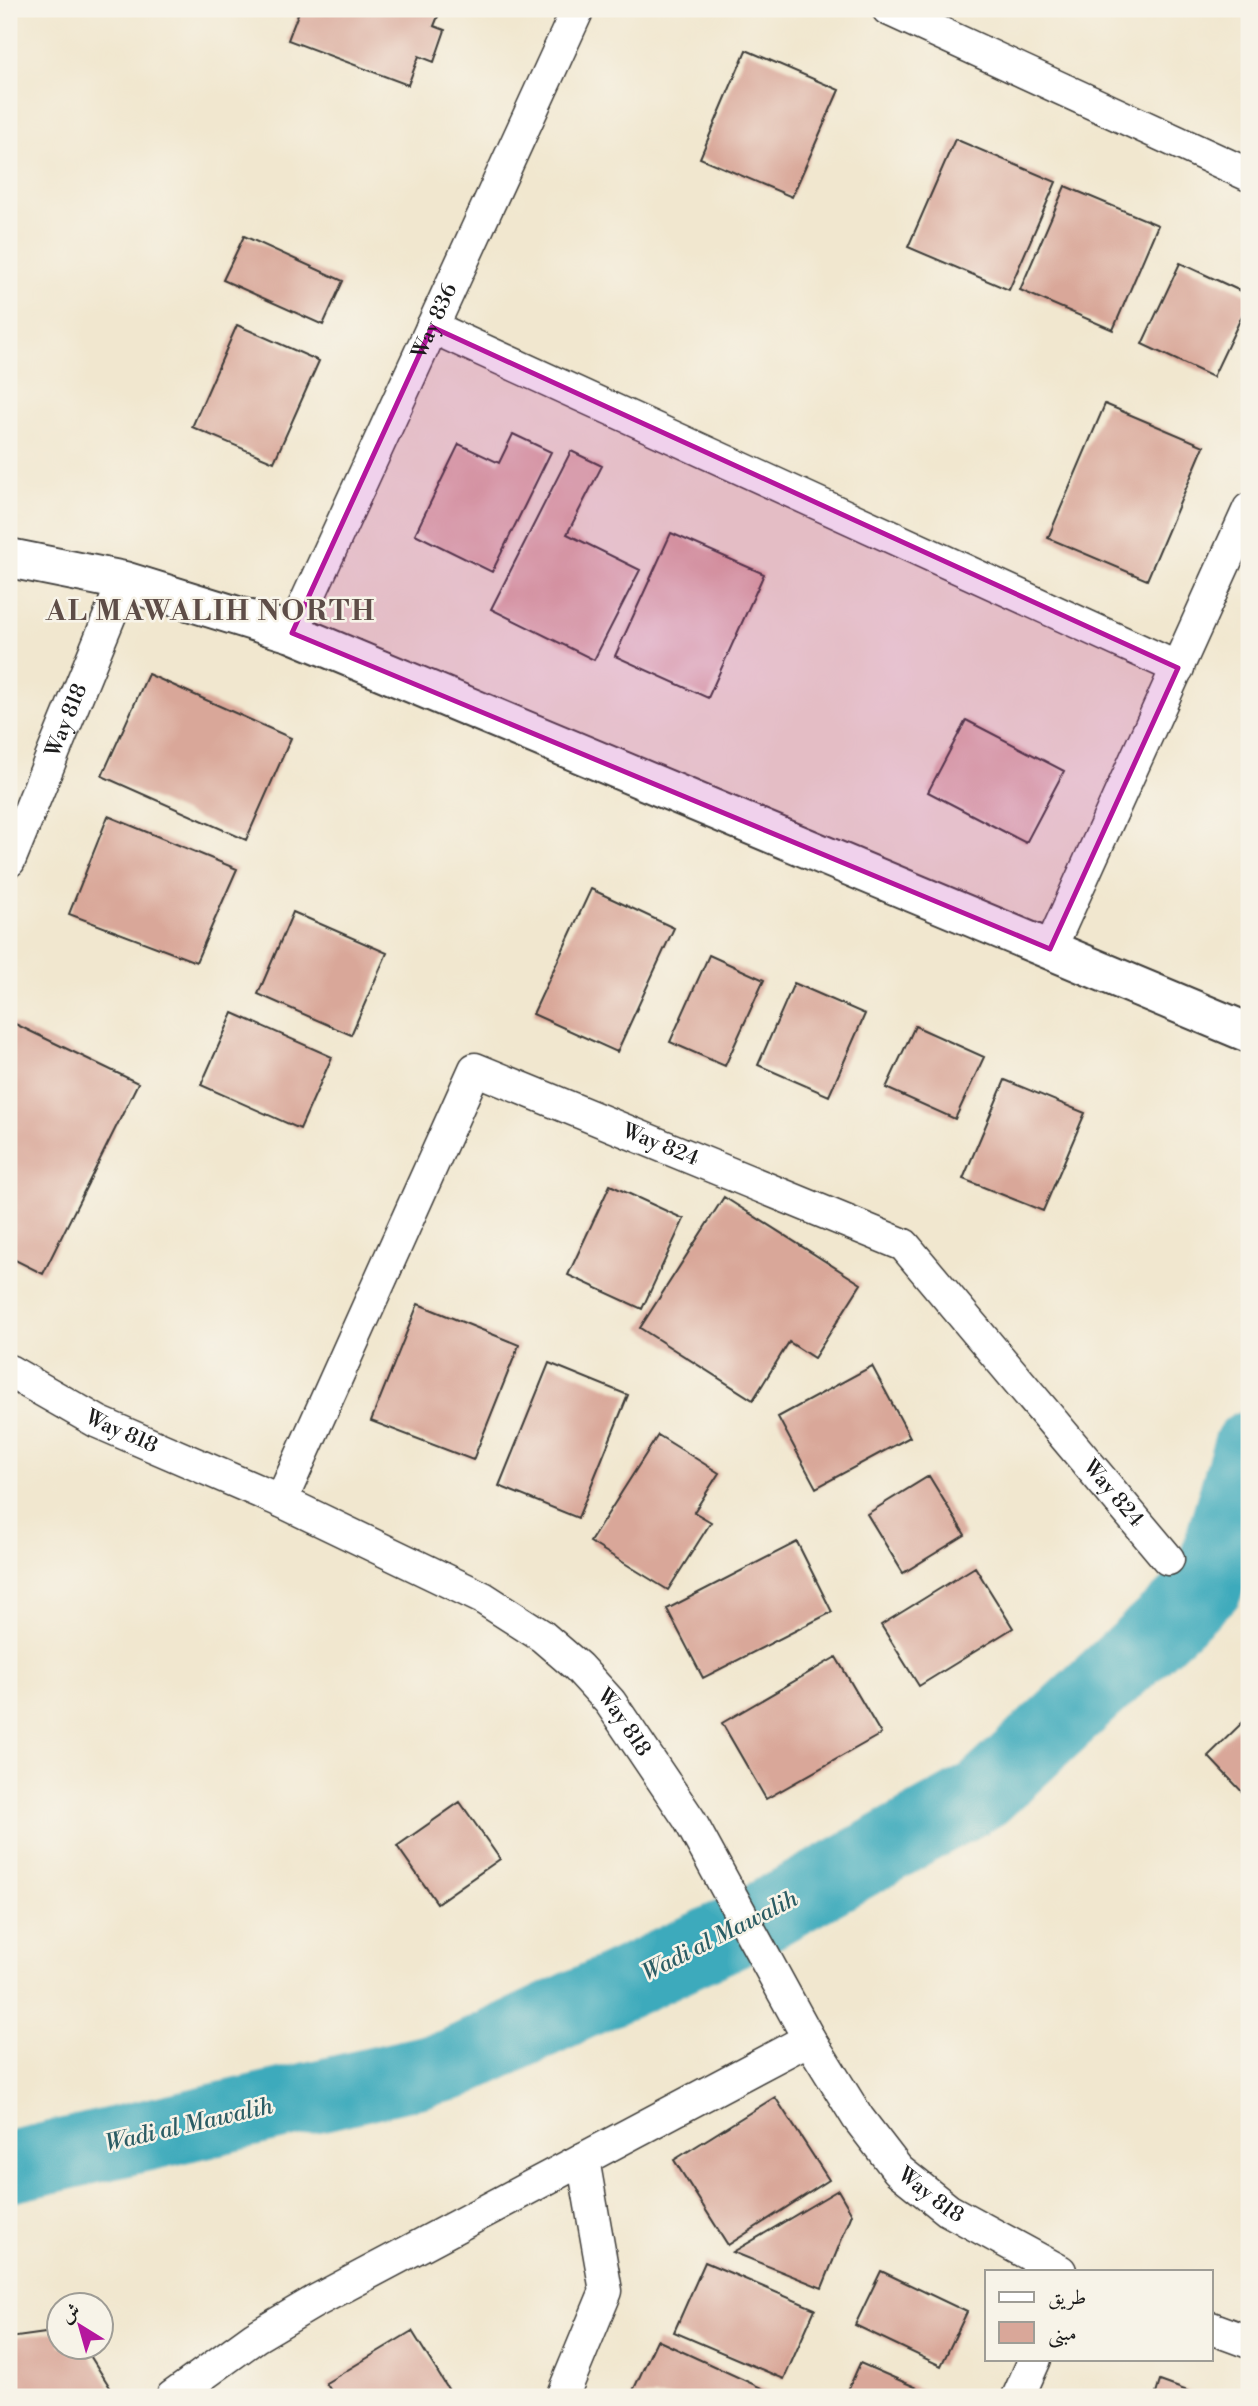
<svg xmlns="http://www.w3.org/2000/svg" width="1258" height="2406" font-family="'Libre Bodoni',Amiri,serif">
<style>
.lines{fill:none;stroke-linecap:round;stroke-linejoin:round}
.river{stroke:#3daabc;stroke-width:72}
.building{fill:#d9a799}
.minor-casing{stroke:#3c3a37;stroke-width:35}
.tertiary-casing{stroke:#3c3a37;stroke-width:42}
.minor{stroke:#fff;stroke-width:32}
.tertiary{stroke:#fff;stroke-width:38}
.marked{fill:#b5179e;fill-opacity:0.2;stroke:#b5179e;stroke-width:5;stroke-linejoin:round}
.labels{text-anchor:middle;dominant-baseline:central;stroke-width:5;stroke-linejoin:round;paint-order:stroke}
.street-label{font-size:21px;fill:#1c1c1c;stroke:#f7f3e8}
.water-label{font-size:23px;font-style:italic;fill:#2b5c64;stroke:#f7f3e8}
.district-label{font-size:28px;font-weight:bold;letter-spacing:2px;fill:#5e4d48;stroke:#f7f3e8}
</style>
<rect width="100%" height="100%" fill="#f7f3e8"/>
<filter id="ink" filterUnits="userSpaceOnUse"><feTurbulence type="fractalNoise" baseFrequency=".0143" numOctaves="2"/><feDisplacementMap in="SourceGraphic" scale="14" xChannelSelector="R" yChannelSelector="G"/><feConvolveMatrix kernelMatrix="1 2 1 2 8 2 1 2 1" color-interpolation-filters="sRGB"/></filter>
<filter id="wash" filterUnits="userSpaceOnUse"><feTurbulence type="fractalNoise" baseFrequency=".00686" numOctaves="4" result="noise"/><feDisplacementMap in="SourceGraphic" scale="28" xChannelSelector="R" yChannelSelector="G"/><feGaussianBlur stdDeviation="1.57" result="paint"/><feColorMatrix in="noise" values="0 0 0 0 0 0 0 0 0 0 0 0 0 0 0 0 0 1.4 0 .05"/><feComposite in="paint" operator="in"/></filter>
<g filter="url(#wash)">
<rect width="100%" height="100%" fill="#f1e7cf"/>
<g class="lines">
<!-- river -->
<path class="river" d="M9 2167 451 2065 746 1926 983 1794 1208 1585 1249 1446"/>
</g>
<g id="blocks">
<!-- building -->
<path class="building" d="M300 9H441L434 26 445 30 434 62 419 56 408 85 288 40Z
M746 50 839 90 792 197 700 158Z
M955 139 1056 182 1009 290 908 247Z
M1065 186 1158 225 1113 330 1020 290Z
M244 236 343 281 323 325 223 280Z
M1180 263 1249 295V301L1213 377 1142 344Z
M237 325 319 361 274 462 192 427Z
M1105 404 1204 446 1147 580 1048 538Z
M513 434 551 452 492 572 415 534 459 444 499 463Z
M571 451 602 466 567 534 640 570 594 660 491 609Z
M671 533 764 574 708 698 615 656Z
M148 674 291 738 246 840 102 776Z
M966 720 1064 771 1026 843 928 792Z
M108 816 237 869 196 962 69 914Z
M591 889 674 928 617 1052 533 1014Z
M293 912 387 953 351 1035 258 994Z
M709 955 764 980 725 1066 670 1042Z
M794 983 865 1014 829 1096 758 1065Z
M233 1013 332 1057 300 1129 201 1085Z
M9 1021 138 1083 43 1274 9 1257Z
M915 1026 984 1057 955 1119 886 1088Z
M1005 1080 1085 1113 1043 1211 963 1179Z
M610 1185 684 1219 642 1309 568 1275Z
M724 1197 861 1284 814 1358 789 1342 753 1400 640 1328Z
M418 1304 519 1345 473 1460 371 1421Z
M549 1363 628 1395 578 1518 499 1486Z
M872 1366 910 1437 816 1488 778 1417Z
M658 1435 719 1473 694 1512 711 1522 668 1590 590 1542Z
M929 1476 965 1535 903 1573 867 1514Z
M797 1542 832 1612 703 1678 667 1609Z
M975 1567 1013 1628 919 1686 881 1625Z
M836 1657 881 1734 766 1799 722 1723Z
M1249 1716V1799L1208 1756Z
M460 1802 500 1859 437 1903 397 1846Z
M775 2097 829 2180 728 2245 674 2160Z
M838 2190 852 2214 822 2288 733 2252Z
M705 2262 815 2309 784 2379 674 2332Z
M881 2271 967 2312 941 2366 855 2325Z
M60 2331V2346H84L111 2389 98 2397H9V2338Z
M412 2331 453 2397H335L326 2383Z
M657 2340 781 2397H630Z
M860 2363 929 2393 926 2397H845Z
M1160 2381 1204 2397H1155Z"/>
</g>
</g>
<g filter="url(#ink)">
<use href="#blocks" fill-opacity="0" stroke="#3c3a37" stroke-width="2"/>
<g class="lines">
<defs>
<g id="minor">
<path d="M888 9 1249 175"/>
<path d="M432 327 1178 668"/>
<path id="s1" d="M292 633 578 9"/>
<path id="s2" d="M9 861 124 581"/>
<path d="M1050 949 1249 509"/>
<path id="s3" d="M9 1371 98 1422 281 1501 483 1598 542 1636 578 1667 610 1702 689 1819 809 2039 858 2118 898 2170 948 2210 1060 2271"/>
<path id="s4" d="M281 1501 475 1069 904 1245 1168 1559"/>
<path d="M1211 2328 1249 2342"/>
<path d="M172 2397 255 2337 314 2302 809 2039"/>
<path d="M562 2397 606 2291 583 2159"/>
<path d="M1018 2397 1035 2359"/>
</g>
<path id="tertiary" d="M9 558 124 581 292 633 1249 1033"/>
</defs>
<!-- minor casing -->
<use href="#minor" class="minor-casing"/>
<!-- tertiary casing -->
<use href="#tertiary" class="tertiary-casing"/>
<!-- minor -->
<use href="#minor" class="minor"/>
<!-- tertiary -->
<use href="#tertiary" class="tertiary"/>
</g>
</g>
<!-- marked area -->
<path class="marked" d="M432 327 1178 668 1050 949 292 633Z"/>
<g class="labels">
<!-- street labels -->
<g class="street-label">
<text stroke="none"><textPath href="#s1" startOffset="343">Way 836</textPath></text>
<text stroke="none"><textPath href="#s2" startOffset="152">Way 818</textPath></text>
<text stroke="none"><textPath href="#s4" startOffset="674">Way 824</textPath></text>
<text stroke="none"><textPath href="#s3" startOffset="128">Way 818</textPath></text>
<text stroke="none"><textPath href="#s4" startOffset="1262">Way 824</textPath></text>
<text stroke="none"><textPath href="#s3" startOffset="716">Way 818</textPath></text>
<text stroke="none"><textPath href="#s3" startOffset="1283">Way 818</textPath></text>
</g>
<!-- water labels -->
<g class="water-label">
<text transform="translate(720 1936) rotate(-27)">Wadi al Mawalih</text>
<text transform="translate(189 2125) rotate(-13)">Wadi al Mawalih</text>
</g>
<!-- district labels -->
<g class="district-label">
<text x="211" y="611">AL MAWALIH NORTH</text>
</g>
</g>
<!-- margin -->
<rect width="1258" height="2406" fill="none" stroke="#f7f3e8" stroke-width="35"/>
<!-- legend -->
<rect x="985" y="2270" width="228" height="91" fill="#f7f3e8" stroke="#9f9d96" stroke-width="2"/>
<rect x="999" y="2292" width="35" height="10" fill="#ffffff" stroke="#9f9d96" stroke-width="2"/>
<text x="1048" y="2304" font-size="21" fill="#1c1c1c">طريق</text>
<rect x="999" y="2322" width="35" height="21" fill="#d9a799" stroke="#9f9d96" stroke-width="2"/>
<text x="1048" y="2340" font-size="21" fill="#1c1c1c">مبنى</text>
<!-- north arrow -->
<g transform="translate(80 2326) rotate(323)"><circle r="33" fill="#f7f3e8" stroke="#9f9d96" stroke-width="2"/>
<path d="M0-5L12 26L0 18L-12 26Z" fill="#b5179e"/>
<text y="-10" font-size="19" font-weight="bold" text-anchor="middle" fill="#1c1c1c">ش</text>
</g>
</svg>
